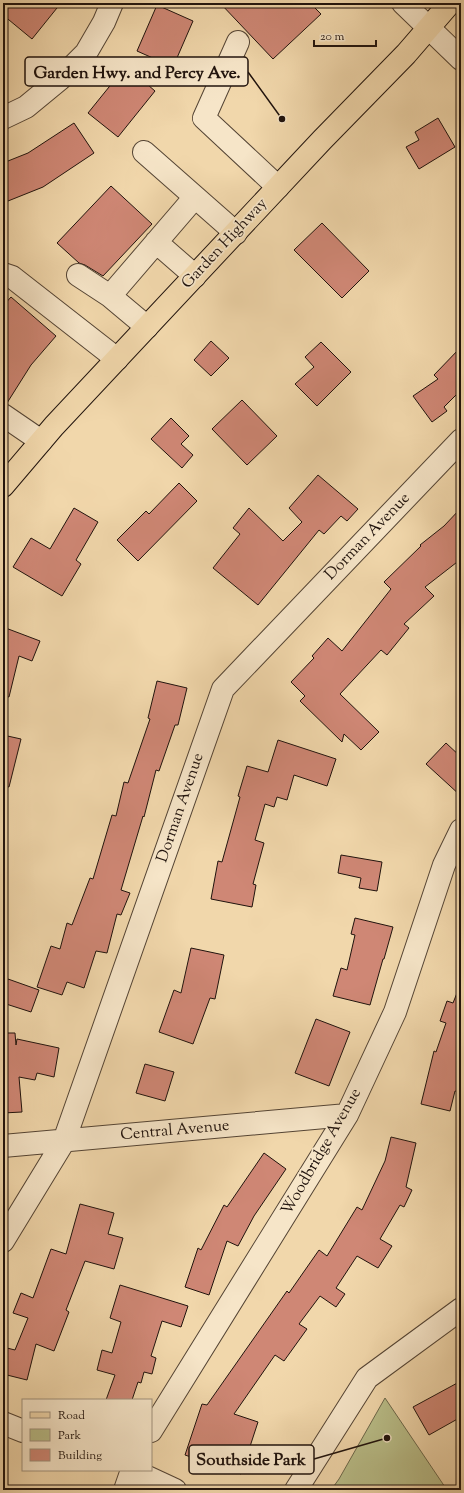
<svg xmlns="http://www.w3.org/2000/svg" width="464" height="1493" font-family="'Sorts Mill Goudy',serif">
<style>
.green{fill:#b9be89;stroke:#6c684b}
.building{fill:#cf8775;stroke:#20130d}
.lines{fill:none;stroke-linecap:round;stroke-linejoin:round}
.minor-casing{stroke:#544434;stroke-width:24}
.major-casing{stroke:#20130d;stroke-width:24}
.minor{stroke:#f6e5c8;stroke-width:22}
.major{stroke:#f1d7ab;stroke-width:22}
.labels{text-anchor:middle;dominant-baseline:central;stroke-width:3.5;stroke-linejoin:round;paint-order:stroke}
.street-label{font-size:16px;fill:#20130d;stroke:#f6e5c8}
.leader{fill:none;stroke:#20130d;stroke-width:1.5}
.callout-dot{fill:#20130d;stroke:#f6e5c8;stroke-width:1.5}
.callout{fill:#f6e5c8;stroke:#20130d;stroke-width:1.5}
.callout-label{font-size:17px;text-anchor:middle;font-weight:bold;fill:#20130d}
</style>
<rect width="100%" height="100%" fill="#f1d7ab"/>
<filter id="stains"><feTurbulence type="fractalNoise" baseFrequency=".005" numOctaves="4"/><feColorMatrix values="0 0 0 0 .2 0 0 0 0 .09 0 0 0 0 .02 0 0 0 .5 -.17"/></filter>
<radialGradient id="worn" r=".72"><stop offset=".6" stop-color="#630" stop-opacity="0"/><stop offset="1" stop-color="#630" stop-opacity=".3"/></radialGradient>
<!-- green -->
<path class="green" d="M385 1398 447 1490H331L339 1479Z"/>
<!-- building -->
<path class="building" d="M11 3H61L32 39 3 15V13Z
M220 3H310L321 14 273 59Z
M157 5 193 21 173 67 137 51Z
M126 66 155 91 118 137 88 113Z
M438 118 455 147 419 169 406 147 419 140 415 132Z
M74 123 94 153 43 187 3 203V163L28 153Z
M111 186 152 224 103 276 85 265 79 263 57 243Z
M322 223 369 271 342 298 294 250Z
M11 297 56 336 31 365 7 403H3V306Z
M211 341 229 358 211 376 194 360Z
M321 342 351 372 317 406 295 384 314 367 305 357Z
M461 347V390L444 407 447 411 432 422 413 396 438 379 434 375Z
M242 400 277 436 247 465 212 429Z
M171 418 189 436 181 444 193 455 182 468 151 439Z
M318 475 358 509 347 521 341 516 324 534 319 530 258 605 213 568 240 534 233 528 249 508 283 541 302 522 289 508Z
M179 483 197 501 138 561 117 540 146 511 149 514Z
M74 508 98 522 76 560 81 564 62 596 13 567 31 538 50 549Z
M461 508V559L425 587 434 596 404 624 409 628 387 655 381 650 340 694 379 732 361 750 344 734 342 742 300 701 305 696 291 682 314 658 312 656 328 638 342 651 391 589 384 582 421 546 420 545 444 526Z
M3 627 40 641 32 661 19 656 9 697 3 696Z
M157 681 187 688 178 725H175L159 771 156 770 144 817 143 816 121 890 130 893 121 915 117 914 107 953 96 951 84 988 67 982 62 995 37 987 51 946 60 949 67 923 72 925 90 878 93 879 112 815 116 816 124 782 128 783 150 719 148 718Z
M3 735 21 739 9 787 3 786Z
M278 740 336 759 327 786 294 775 287 800 277 797 274 807 265 804 255 840 264 843 253 884 256 885 252 907 211 899 218 861 222 862 240 797 238 796 247 766 268 772Z
M446 743 461 757V796L426 764Z
M341 855 382 862 377 891 359 888 361 878 338 873Z
M355 918 393 927 384 959H383L370 1005 333 996 341 968 347 970 355 935 351 934Z
M191 948 224 955 215 999 210 998 193 1044 159 1032 174 990 181 993Z
M8 979 39 990 31 1012 3 1003V995Z
M459 988H461V1092L455 1091 450 1111 421 1104 434 1051 436 1052 446 1023 440 1021 447 1001 453 1003Z
M316 1019 350 1032 329 1086 295 1073Z
M3 1033H15L16 1045 17 1039 59 1048 54 1077 37 1073 35 1080 19 1077 22 1112 3 1113Z
M145 1064 174 1072 165 1101 136 1093Z
M391 1137 416 1143 406 1187 412 1190 404 1207 400 1205 380 1239 392 1246 378 1268 357 1256 336 1288 345 1294 336 1307 320 1296 299 1324 307 1329 284 1361 275 1355 234 1414 258 1422 241 1474 185 1455 202 1404 207 1405 287 1291 289 1293 319 1250 327 1256 357 1207 362 1210 385 1161Z
M264 1153 286 1169 254 1216 238 1246 227 1241 209 1295 185 1287 198 1248 201 1250 224 1205 227 1207Z
M80 1204 114 1213 108 1234 123 1238 114 1269 85 1261 66 1310 69 1312 54 1351 36 1344 27 1380 3 1374V1347L15 1350 28 1318 13 1313 21 1293 33 1298 51 1249 66 1254Z
M120 1285 188 1306 181 1327 162 1321 151 1356 156 1358 152 1374 144 1372 141 1383 138 1382 132 1400H106L115 1375 97 1370 102 1350 112 1353 121 1322 110 1318Z
M461 1381V1417L429 1435 413 1407Z"/>
<g class="lines">
<defs>
<path id="minor" d="M403 3 461 59
M238 42 204 118 278 187
M3 118 26 107 60 79 86 53 104 22 112 3
M144 152 236 233
M156 242 195 276
M3 274 12 277 117 359
M78 275 110 296 195 197
M110 296 147 327
M3 415 41 441
M3 1146 347 1115
M3 1241 64 1141 223 689 461 440
M3 1423 23 1431
M151 1431 347 1115 395 1012 444 865 461 830
M132 1470 175 1490
M125 1490 132 1470
M296 1490 367 1378 461 1309"/>
<path id="major" d="M3 486 54 426 322 140 406 54 450 3"/>
</defs>
<!-- minor casing -->
<use href="#minor" class="minor-casing"/>
<!-- major casing -->
<use href="#major" class="major-casing"/>
<!-- minor -->
<use href="#minor" class="minor"/>
<!-- major -->
<use href="#major" class="major"/>
</g>
<g class="labels">
<!-- street labels -->
<g class="street-label">
<text transform="translate(225 244) rotate(-47)">Garden Highway</text>
<text transform="translate(368 537) rotate(-46)">Dorman Avenue</text>
<text transform="translate(181 808) rotate(-71)">Dorman Avenue</text>
<text transform="translate(175 1131) rotate(-5)">Central Avenue</text>
<text transform="translate(322 1152) rotate(-60)">Woodbridge Avenue</text>
</g>
</g>
<!-- callouts -->
<path class="leader" d="M282 119L248 72M387 1438L314 1459"/>
<g class="callout-dot">
<circle cx="282" cy="119" r="4"/>
<circle cx="387" cy="1438" r="4"/>
</g>
<g class="callout">
<rect x="25" y="57" width="223" height="29" rx="4"/>
<rect x="189" y="1445" width="125" height="29" rx="4"/>
</g>
<g class="callout-label">
<text x="137" y="78">Garden Hwy. and Percy Ave.</text>
<text x="251" y="1465">Southside Park</text>
</g>
<!-- margin -->
<rect width="464" height="1493" fill="none" stroke="#f1d7ab" stroke-width="16"/>
<rect x="4" y="4" width="456" height="1485" fill="none" stroke="#20130d" stroke-width="2"/>
<rect x="8" y="8" width="448" height="1477" fill="none" stroke="#20130d"/>
<!-- legend -->
<rect x="22" y="1399" width="130" height="72" fill="#f6e5c8" stroke="#a0917d"/>
<rect x="30" y="1412" width="20" height="6" fill="#f1d7ab" stroke="#a0917d"/>
<text x="58" y="1419" font-size="12" fill="#20130d">Road</text>
<rect x="30" y="1429" width="20" height="12" fill="#b9be89" stroke="#a0917d"/>
<text x="58" y="1439" font-size="12" fill="#20130d">Park</text>
<rect x="30" y="1449" width="20" height="12" fill="#cf8775" stroke="#a0917d"/>
<text x="58" y="1459" font-size="12" fill="#20130d">Building</text>
<!-- scale -->
<path d="M314 40v6h62v-6" fill="none" stroke="#20130d" stroke-width="2"/>
<text x="320" y="40" font-size="12" fill="#20130d" stroke="#f6e5c8" stroke-width="3" paint-order="stroke">20 m</text>
<rect width="100%" height="100%" filter="url(#stains)"/>
<rect width="100%" height="100%" fill="url(#worn)"/>
</svg>
